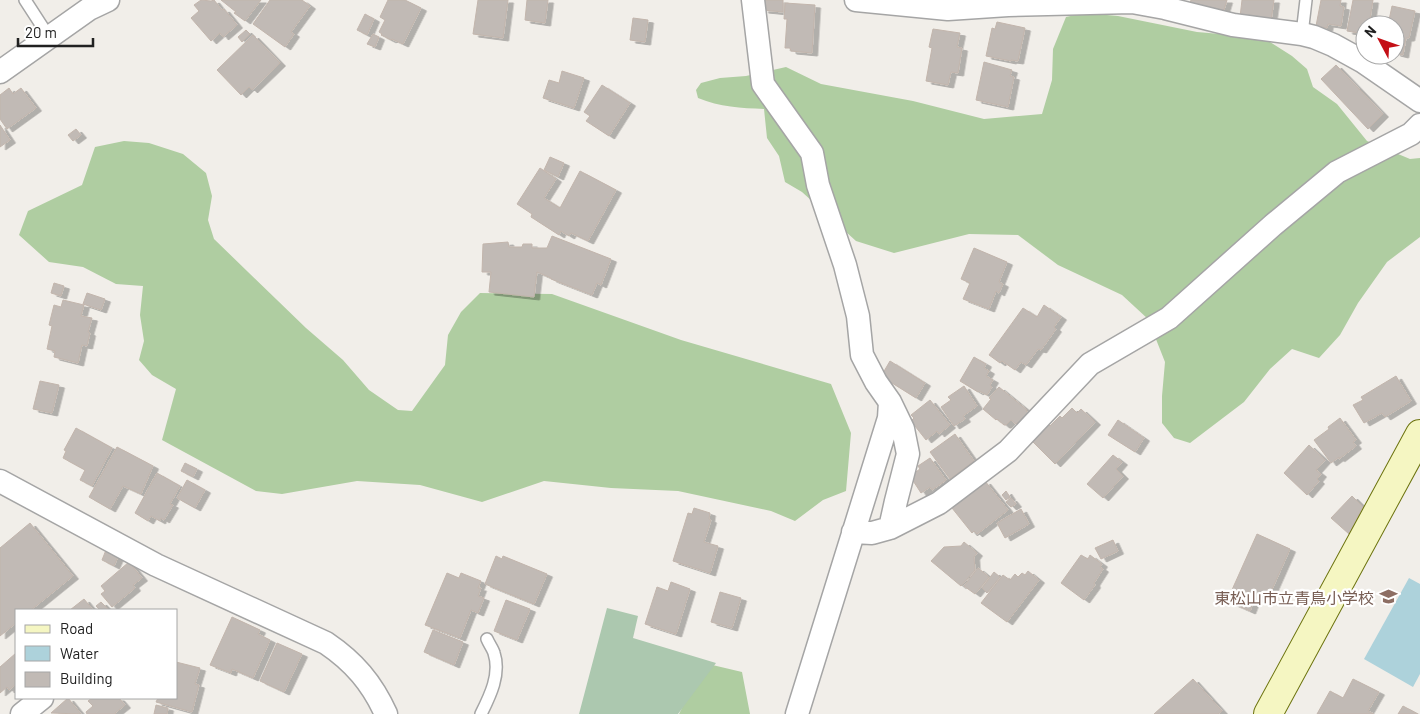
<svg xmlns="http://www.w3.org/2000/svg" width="1420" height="714" font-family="Barlow,'Noto Sans JP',sans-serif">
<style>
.forest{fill:#afcda1}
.cemetery{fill:#acc8af}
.water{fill:#add2db}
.building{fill:#c1bab5;stroke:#c2b5ac;filter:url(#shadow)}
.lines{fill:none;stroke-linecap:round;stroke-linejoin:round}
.lane-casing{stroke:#a5a5a5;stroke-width:14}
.street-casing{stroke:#a5a5a5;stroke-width:25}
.secondary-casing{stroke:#6c730d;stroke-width:30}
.lane{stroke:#fff;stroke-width:11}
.street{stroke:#fff;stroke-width:22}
.secondary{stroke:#f5f6c2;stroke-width:28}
.labels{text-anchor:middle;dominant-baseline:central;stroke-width:4.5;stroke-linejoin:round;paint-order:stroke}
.education-label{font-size:16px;fill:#785e54;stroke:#fff;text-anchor:end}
</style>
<defs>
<filter id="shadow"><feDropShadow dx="5.5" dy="3" stdDeviation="0" flood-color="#0004"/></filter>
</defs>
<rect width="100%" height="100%" fill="#f1eee9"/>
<!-- forest -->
<path class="forest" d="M1084 13 1118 16 1197 32 1232 35 1270 42 1292 56 1307 69 1313 87 1337 104 1367 141 1410 159 1420 158V237L1387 262 1358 303 1340 335 1319 358 1292 349 1270 369 1244 402 1190 443 1174 438 1162 423V396L1165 362 1148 319 1122 295 1058 265 1018 235 969 234 894 253 856 241 802 192 785 182 779 156 767 138 764 109C741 108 720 107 698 98L696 90 701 83 720 78 746 76 786 67 821 84 913 101 984 119 1042 114 1052 80 1053 49 1066 17Z
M124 141 149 143 183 154 206 173 212 196 208 220 214 239 306 328 343 360 369 390 398 410 412 411 445 365 448 335 461 312 480 293 552 294 681 340 831 384 851 433 846 491 823 500 795 521 771 511 678 491 611 488 544 481 482 502 420 485 357 481 282 494 256 491 162 440 176 389 152 375 139 360 144 341 140 315 143 286 116 284 83 267 49 262 19 235 28 211 82 185 95 147Z
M704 663 742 672 750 714H679Z"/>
<!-- cemetery -->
<path class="cemetery" d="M607 608 638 616 633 638 716 663 678 714H579Z"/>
<!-- water -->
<path class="water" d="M1409 578 1420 584V674L1413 687 1364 659Z"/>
<!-- building -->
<path class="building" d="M201 0 211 1 214 0 222 10 224 9 237 25 223 37 220 33 211 41 191 18 199 11 194 5Z
M221 0H261L245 21 234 13 236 12Z
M270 0H302L310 6 291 32 294 34 285 47 253 24Z
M388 0H405L421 8 403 44 392 39 391 40 381 35 382 34 379 32 385 20 380 17Z
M478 0H508L503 38 473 34Z
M527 0H548L545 23 525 20Z
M764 0H783V12L763 10Z
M1191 0H1227L1224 10H1221L1219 15 1189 6Z
M1242 0H1274L1271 21 1240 17Z
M1321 0H1341L1340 6 1344 7 1341 26 1328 24 1327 28 1316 26Z
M1353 0H1373L1369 25H1365V34L1347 31Z
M785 3 815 5 812 53 791 51 790 48H785L787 19H784Z
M1392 6 1415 11 1409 38H1406L1403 55 1395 53V25H1388Z
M365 14 374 19 367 35 357 30Z
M633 18 648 20 645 42 630 40Z
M997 22 1025 28 1018 61 1011 60V61L986 56 992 28 995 29Z
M933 29 960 33 957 47 962 48 958 73 951 72 948 85 926 81 932 48 929 47Z
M246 30 250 34 242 42 238 37Z
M373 34 379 37 375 47 367 44Z
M253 35 280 63 252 90 249 87 241 95 217 70Z
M984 62 1012 70 1010 76 1014 77 1008 107 976 100Z
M1336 65 1383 114 1368 129 1321 79Z
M562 71 584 78 574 108 543 98 549 80 559 83Z
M602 85 630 103 609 136 586 121 590 116 584 112Z
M9 88 13 94 21 88 36 108 7 129 0 119V95Z
M0 125 10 140 0 147Z
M76 129 81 135 73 141 68 135Z
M550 157 564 163 558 177 544 170Z
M540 168 556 179 544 198 560 208 580 171 616 190 588 241 571 233 569 236 561 231 559 235 531 217 532 214 517 204Z
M552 236 611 259 601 285 597 283 592 295 551 279V278L537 272 534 297 489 292 491 272H482L483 244 508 242 509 247H522L523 244H532V248H547Z
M974 248 1007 262 999 282 1003 284 999 293 996 291 989 309 963 299 970 283 961 279Z
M54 283 64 286 61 296 51 293Z
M87 293 105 299 101 310 83 304Z
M63 300 84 305 81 316 92 318 88 332 90 333 87 346 82 345 78 363 54 357 55 351 47 349 52 326 49 325 54 305 61 307Z
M1044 305 1061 317 1054 327 1056 329 1041 350 1038 349 1026 365 1021 362 1015 370 1002 361 1000 363 989 355 1023 308 1037 317Z
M974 357 986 364 984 368 989 371 986 376 993 380 990 385 992 387 987 395 979 391 978 392 960 381Z
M890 361 925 383 916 398 884 378 886 375 883 373Z
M1396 376 1411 401 1385 417 1382 413 1364 423 1353 405 1363 400 1361 397Z
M40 381 59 385 52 413 33 409Z
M964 386 977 406 963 416 965 419 954 426 941 407 951 400 948 397Z
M999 387 1027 410 1026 411 1030 414 1021 425 1018 422 1016 424 1011 420 1006 425H1004L997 419 996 420 983 409 991 399 989 398Z
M930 400 950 425 939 434 937 431 926 440 911 421 914 418 911 415Z
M1072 408 1077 413 1081 409 1095 422 1055 464 1031 440 1047 423 1050 426 1060 416 1062 418Z
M1340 418 1356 440 1353 442 1356 446 1339 459V457L1331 463 1314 440 1329 429 1328 427Z
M1118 420 1144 438 1135 452 1108 435Z
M76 428 112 448 92 486 80 480 85 470 63 458 66 451 64 450Z
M955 434 974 461 950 479 930 452Z
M1309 445 1325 460 1316 470 1321 474 1317 479 1319 481 1307 495 1284 473Z
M117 447 153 466 141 494 123 486 110 509 89 497Z
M1113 455 1122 462 1116 469 1123 476 1103 498 1087 484Z
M930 458 946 480 932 490 930 487 921 493 910 476 920 469 918 466Z
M185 463 197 469 193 477 181 471Z
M157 473 180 486 170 504 173 505 164 520 161 518 160 521 151 516 148 521 135 513Z
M187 480 205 490 195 508 177 498Z
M985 481 1008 510 977 534 974 531 972 533 952 508Z
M1006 491 1010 497 1006 500 1002 495Z
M1352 496 1363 507 1349 534 1331 518Z
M1011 498 1016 504 1011 507 1006 502Z
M694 508 710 513 709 519 711 520 704 542 718 546 710 573 673 561 688 513 692 514Z
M1021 509 1029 524 1005 538 997 523Z
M30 523 73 576 31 610H16V623L0 636V548Z
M1257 534 1290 549 1266 603 1255 598 1250 611 1227 601Z
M1113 540 1118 551 1101 559 1095 548Z
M964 542 977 553 974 557 975 570 961 586 931 561 944 547 961 546Z
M106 550 118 557 114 566 102 560Z
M1081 555 1088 559 1090 555 1102 564 1100 567 1103 569 1094 583 1095 585 1084 600 1061 583Z
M496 556 502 559 503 556 547 574 534 604 485 584Z
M129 562 142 578 133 585 135 588 112 607 101 594 105 591 101 586Z
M978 568 989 577 975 594 964 586Z
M1028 571 1039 580 1007 622 981 603 1003 575 1010 580 1015 574 1018 577 1022 573 1025 575Z
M994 572 1000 577 987 593 982 588Z
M447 573 459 578 461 573 481 581 478 588H481L478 596 484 598 478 613 471 610 460 638 425 625Z
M671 582 690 589 676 634 645 624 657 587 668 591Z
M720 592 741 598 732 628 711 622Z
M84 599 93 610H70Z
M506 600 530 609 517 640 494 631Z
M101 602 108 609 107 610H100L96 606Z
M232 617 260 630 258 634 270 640 253 678 232 669 231 673 210 665Z
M433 630 463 642 454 665 424 652Z
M277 643 302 654 284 692 260 681Z
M16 653V684L9 690 7 687 0 693V667Z
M176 662 200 668 195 684 199 685 192 712 156 702 158 698H176Z
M1193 679 1222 711 1218 714H1154Z
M1353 679 1379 692 1368 711 1374 714H1317L1330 691 1343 698Z
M68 698 81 714 51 713Z
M92 698H119L125 705 115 713 116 714H87L86 712 93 706 88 701Z
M156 705 168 708 167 714H154Z
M1403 706 1418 714H1398Z"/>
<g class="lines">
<defs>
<path id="lane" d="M25 0 49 37
M1302 34 1306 0
M481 714C490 696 501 674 494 653 493 649 489 644 487 639"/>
<path id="street" d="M753 0 763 84 812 153 818 185 845 265 858 316 862 355 876 382 890 402 903 429 908 454 896 501 890 528
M856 0 948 9 1008 5 1132 2 1165 8 1233 25 1302 34 1314 37 1333 45 1362 61 1420 101
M0 72 89 9 108 0
M0 481 156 565 326 643C354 662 372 683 386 714
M853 532 872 533 890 528 939 503 1008 451 1090 364 1169 318 1273 225 1337 172 1411 134 1420 125
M22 714 42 698
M797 714 889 418 890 402"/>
<path id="secondary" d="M1268 714 1420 434"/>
</defs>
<!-- lane casing -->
<use href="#lane" class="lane-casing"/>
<!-- street casing -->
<use href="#street" class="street-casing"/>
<!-- secondary casing -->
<use href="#secondary" class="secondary-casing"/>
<!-- lane -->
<use href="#lane" class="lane"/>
<!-- street -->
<use href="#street" class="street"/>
<!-- secondary -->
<use href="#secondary" class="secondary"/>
</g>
<!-- icons -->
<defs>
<symbol id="school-bare" viewBox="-9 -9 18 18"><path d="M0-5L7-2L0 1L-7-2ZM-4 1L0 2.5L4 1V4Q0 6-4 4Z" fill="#8d6e63" stroke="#fff" stroke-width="2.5" paint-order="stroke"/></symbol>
</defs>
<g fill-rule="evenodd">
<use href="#school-bare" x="1376" y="584" width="25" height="25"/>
</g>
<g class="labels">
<!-- education labels -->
<g class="education-label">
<text x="1374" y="597">東松山市立青鳥小学校</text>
</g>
</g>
<!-- legend -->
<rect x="15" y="609" width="162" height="90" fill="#ffffff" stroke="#a6a6a6"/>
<rect x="25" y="625" width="25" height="8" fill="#f5f6c2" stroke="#a6a6a6"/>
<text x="60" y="634" font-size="15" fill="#212121">Road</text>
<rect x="25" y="646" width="25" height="15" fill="#add2db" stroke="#a6a6a6"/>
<text x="60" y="659" font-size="15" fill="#212121">Water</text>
<rect x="25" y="672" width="25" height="15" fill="#c1bab5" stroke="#a6a6a6"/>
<text x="60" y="684" font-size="15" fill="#212121">Building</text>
<!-- north arrow -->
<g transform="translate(1380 40) rotate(311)"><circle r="24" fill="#ffffff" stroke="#a6a6a6"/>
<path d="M0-4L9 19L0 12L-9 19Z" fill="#c40f16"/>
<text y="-8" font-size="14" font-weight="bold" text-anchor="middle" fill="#212121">N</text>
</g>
<!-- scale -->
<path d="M18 38v8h75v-8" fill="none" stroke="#212121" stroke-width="2.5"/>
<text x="25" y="38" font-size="15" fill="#212121" stroke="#ffffff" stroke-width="4" paint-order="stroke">20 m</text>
</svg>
